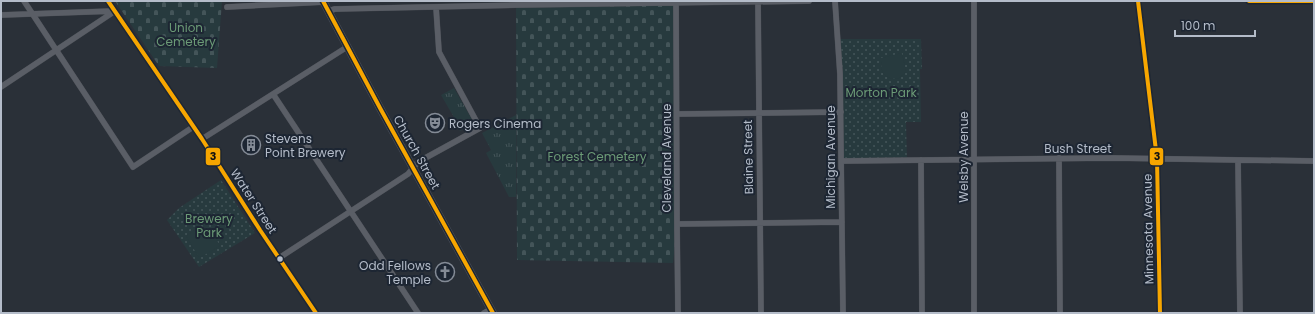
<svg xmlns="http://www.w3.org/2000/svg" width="1315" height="314" font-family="Poppins,sans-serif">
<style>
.grass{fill:url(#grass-tufts)}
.cemetery{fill:url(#cemetery-stones)}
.park{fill:url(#park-dots)}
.pitch{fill:#273a3e}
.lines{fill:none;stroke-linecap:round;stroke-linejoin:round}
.minor-casing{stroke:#484c53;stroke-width:6}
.major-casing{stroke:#484c55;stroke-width:8}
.minor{stroke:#5a5e66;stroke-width:5.5}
.major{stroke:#5c6168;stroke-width:7}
.bus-1-casing{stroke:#1d2633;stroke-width:7}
.bus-1{stroke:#f7a600;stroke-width:4}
.bus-dot{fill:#b4bcc9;stroke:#1d2633;stroke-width:1.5}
.labels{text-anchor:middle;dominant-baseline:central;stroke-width:4;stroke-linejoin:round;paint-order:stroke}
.park-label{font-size:12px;fill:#6b9a76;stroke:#1d2633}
.poi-label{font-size:12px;fill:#b4bcc9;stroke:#1d2633;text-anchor:start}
.street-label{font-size:12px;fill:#b4bcc9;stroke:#1d2633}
.line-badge{stroke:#1d2633;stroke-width:1.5}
.pale-badge-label{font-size:11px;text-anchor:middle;font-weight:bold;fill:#111}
</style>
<defs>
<pattern id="grass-tufts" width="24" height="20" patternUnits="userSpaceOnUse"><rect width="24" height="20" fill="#273a3e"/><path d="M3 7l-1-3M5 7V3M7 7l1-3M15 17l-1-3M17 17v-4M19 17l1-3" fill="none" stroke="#445559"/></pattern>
<pattern id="cemetery-stones" width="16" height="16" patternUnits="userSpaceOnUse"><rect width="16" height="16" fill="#273a3e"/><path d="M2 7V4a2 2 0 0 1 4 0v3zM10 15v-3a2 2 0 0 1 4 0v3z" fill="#445559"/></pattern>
<pattern id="park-dots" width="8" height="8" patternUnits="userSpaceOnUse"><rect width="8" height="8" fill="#273a3e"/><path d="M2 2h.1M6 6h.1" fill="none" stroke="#445559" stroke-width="1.8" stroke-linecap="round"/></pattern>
</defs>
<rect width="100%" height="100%" fill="#2a3038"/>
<!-- grass -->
<path class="grass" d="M454 88 474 123 460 131 458 127 459 126 441 95Z
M516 115V197H509L486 153 491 150 482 133Z"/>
<!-- cemetery -->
<path class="cemetery" d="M115 1H222L217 68 159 66Z
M676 3 677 224 673 263 517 260 516 5Z"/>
<!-- park -->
<path class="park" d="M838 39H921L922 69H920L921 122H906L907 160 842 161Z
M221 180 255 233 199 267 167 220 179 208Z"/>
<!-- pitch -->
<path class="pitch" d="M902 53 906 72 898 79C882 78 881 72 881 58Z
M204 227 212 231 220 246 201 257 198 256 186 236 195 230Z"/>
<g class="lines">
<defs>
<path id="minor" d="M24 1 133 167 193 127
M108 1 202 139 260 230 316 313
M835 1 840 74 843 313
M1138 1 1157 159 1160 313
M1249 1H1314
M758 2 761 313
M676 3 677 224 678 313
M227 7 324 2
M328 11 335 9 516 5 809 1
M1 15 114 11
M1 87 115 11
M273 94 418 313
M677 114 841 112
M202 139 347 47
M1059 158 1060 313
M921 160 922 313
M1238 160 1240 313
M842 161 1112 158 1314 161
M677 224 842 222
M279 258 408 174 418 162 480 128 439 52 436 7
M484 313 491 309
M974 313V1"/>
<path id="major" d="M323 1 380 108 493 313"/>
</defs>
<!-- minor casing -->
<use href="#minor" class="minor-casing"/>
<!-- major casing -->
<use href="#major" class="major-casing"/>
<!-- minor -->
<use href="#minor" class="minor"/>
<!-- major -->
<use href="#major" class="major"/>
<defs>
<path id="bus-1" d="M108 1 202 139 260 230 316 313
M323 1 380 108 493 313
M1138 1 1157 159 1160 313
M1249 1H1314"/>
</defs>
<!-- bus-1 casing -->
<use href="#bus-1" class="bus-1-casing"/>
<!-- bus-1 -->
<use href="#bus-1" class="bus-1"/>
</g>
<!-- icons -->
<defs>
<symbol id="theatre-ring" viewBox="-11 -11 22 22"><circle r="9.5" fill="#1d2633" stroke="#848b96" stroke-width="1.5"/><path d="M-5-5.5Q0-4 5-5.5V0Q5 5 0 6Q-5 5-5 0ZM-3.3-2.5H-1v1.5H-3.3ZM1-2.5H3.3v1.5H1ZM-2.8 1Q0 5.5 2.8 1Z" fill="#848b96"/></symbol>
<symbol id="building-ring" viewBox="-11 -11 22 22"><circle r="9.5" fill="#1d2633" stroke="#848b96" stroke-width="1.5"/><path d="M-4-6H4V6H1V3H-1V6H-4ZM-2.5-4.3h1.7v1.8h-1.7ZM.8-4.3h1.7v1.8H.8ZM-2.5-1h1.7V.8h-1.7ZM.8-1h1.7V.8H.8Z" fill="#848b96"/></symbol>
<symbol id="church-ring" viewBox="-11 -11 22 22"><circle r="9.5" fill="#1d2633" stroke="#848b96" stroke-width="1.5"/><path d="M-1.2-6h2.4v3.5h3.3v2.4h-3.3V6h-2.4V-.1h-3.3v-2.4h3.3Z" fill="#848b96"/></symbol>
</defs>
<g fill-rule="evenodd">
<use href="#theatre-ring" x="424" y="112" width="22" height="22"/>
<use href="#building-ring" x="240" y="134" width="22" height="22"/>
<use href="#church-ring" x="434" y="261" width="22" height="22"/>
</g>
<!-- markers -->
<circle class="bus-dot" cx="280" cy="259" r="3.5"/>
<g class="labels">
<!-- park labels -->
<g class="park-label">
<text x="186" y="27">Union<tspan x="186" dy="14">Cemetery</tspan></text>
<text x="881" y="92">Morton Park</text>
<text x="597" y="156">Forest Cemetery</text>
<text x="209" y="218">Brewery<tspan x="209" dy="14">Park</tspan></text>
</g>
<!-- poi labels -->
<g class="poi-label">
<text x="449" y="123">Rogers Cinema</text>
<text x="265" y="138">Stevens<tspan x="265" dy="14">Point Brewery</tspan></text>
<text x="431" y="265" text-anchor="end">Odd Fellows<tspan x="431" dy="14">Temple</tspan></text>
</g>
<!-- street labels -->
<g class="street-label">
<text x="1078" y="148">Bush Street</text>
<text transform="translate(417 152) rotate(61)">Church Street</text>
<text transform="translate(748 157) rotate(-91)">Blaine Street</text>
<text transform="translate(830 157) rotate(-90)">Michigan Avenue</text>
<text transform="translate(963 157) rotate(-90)">Welsby Avenue</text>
<text transform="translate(666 158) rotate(-90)">Cleveland Avenue</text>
<text transform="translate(254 201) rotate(57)">Water Street</text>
<text transform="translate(1148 229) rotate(-91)">Minnesota Avenue</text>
</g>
</g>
<g class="line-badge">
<rect x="205" y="147" width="16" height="19" rx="4" fill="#f7a600"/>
<rect x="1149" y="147" width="15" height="19" rx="4" fill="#f7a600"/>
</g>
<g class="pale-badge-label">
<text x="213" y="160">3</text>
<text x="1157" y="160">3</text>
</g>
<!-- border -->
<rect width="1315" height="314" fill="none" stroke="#b4bcc9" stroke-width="4"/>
<!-- scale -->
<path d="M1175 30v6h80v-6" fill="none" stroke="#b4bcc9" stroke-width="2"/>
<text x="1181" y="30" font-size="12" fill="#b4bcc9" stroke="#1d2633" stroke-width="3" paint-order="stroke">100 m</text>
</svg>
